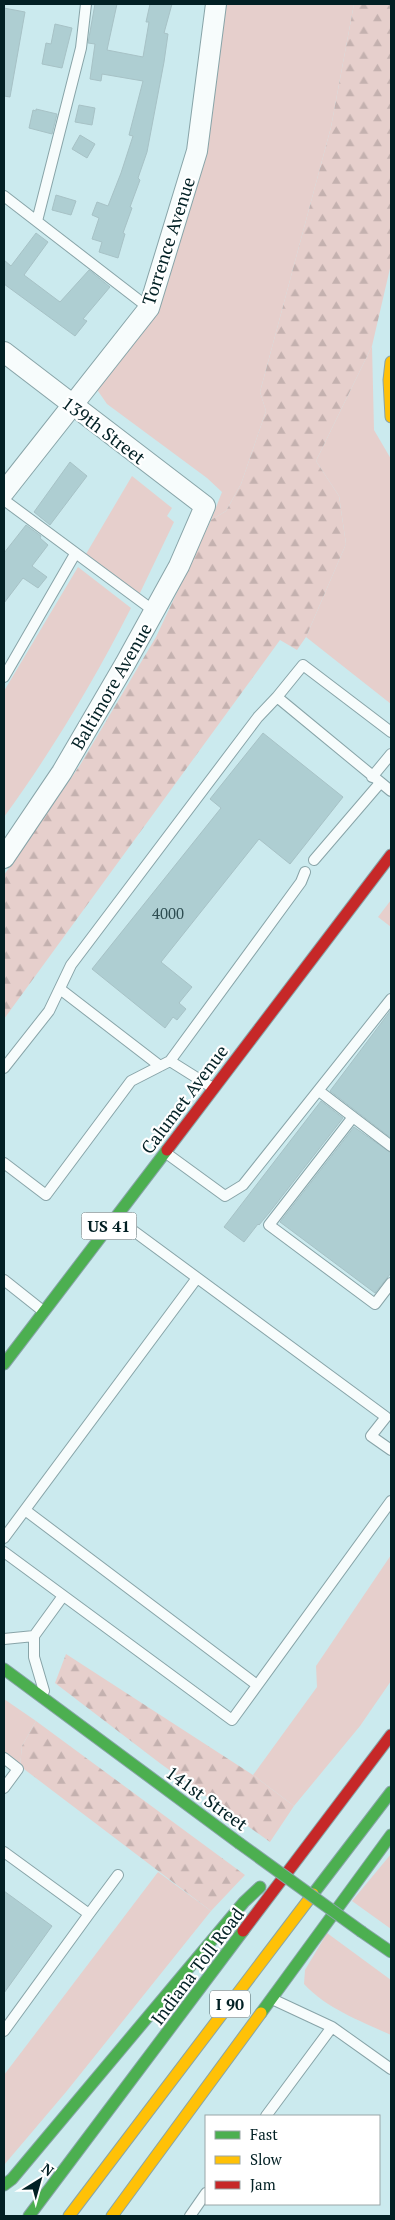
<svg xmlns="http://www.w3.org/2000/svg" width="395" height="2220" font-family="'PT Serif',serif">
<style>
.grass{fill:#e6cfcc}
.forest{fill:url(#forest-firs)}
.building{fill:#aeced2;stroke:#a7c2c6}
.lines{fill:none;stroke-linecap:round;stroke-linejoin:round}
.lane-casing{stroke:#88a4a8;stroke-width:12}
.street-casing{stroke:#88a4a8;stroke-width:22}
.fast-casing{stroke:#88a4a8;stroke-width:13}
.slow-casing{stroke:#88a4a8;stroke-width:13}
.jam-casing{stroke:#88a4a8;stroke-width:13}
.lane{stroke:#f7fcfc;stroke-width:10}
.street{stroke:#f7fcfc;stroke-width:20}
.fast{stroke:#4caf50;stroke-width:11}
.slow{stroke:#ffc107;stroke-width:11}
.jam{stroke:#c62828;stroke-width:11}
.fast-bridge-casing{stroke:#88a4a8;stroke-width:13;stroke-linecap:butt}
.fast-bridge{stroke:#4caf50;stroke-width:11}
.labels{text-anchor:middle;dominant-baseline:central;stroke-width:4.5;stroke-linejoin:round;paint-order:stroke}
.number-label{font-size:15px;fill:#2d4c50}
.shield{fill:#fff;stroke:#4e6366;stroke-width:1}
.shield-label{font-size:16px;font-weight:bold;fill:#022024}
.street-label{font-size:18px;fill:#022024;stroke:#fff}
</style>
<defs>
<pattern id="forest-firs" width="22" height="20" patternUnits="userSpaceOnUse" patternTransform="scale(1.25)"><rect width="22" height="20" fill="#e6cfcc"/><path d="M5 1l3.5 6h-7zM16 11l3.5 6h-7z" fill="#c4b1af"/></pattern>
</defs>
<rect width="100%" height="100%" fill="#cbeaee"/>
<!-- grass -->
<path class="grass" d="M225 4H354L331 127 260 392 266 411 241 484 226 511 211 520 222 492 207 478 107 404 98 391 99 383 160 304Z
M372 346 374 430 391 459V704L306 637 346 544 339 496 316 461Z
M132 476 172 508 167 516 174 522 139 595 86 554Z
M78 567 131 608C94 681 52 751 4 817V691Z
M391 900V927L378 917Z
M391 1555V1681L360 1726 294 1806 253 1775 317 1687 316 1666Z
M4 1699 36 1721 22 1746 20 1766 4 1754Z
M391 1854V1929L352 1901Z
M158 1872 211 1911 66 2092 4 2165V2075Z
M327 1933 391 1980V2035C361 2021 327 2009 304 1984L305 1970Z"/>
<!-- forest -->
<path class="forest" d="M354 4H391V264L372 346 316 461 339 496 346 544 306 637 297 650 280 640 4 1019V875L80 765 156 637 211 520 226 511 241 484 266 411 260 392 331 127Z
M66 1654 253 1775 294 1806 270 1842 161 1764 55 1683Z
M36 1721 245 1875 211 1911 20 1766 22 1746Z"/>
<!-- building -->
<path class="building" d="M95 4H117L107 50 143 57 149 22H146L150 4H172L164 33 168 34 164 62 147 152 138 178 140 180 130 207 132 208 123 233 125 234 118 258 99 252 102 242 92 239 99 218 92 215 97 202 108 206 121 173 133 136 129 135 143 81 102 74 101 81 90 79 95 44 88 43Z
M4 8 25 12 10 97 4 96Z
M55 24 72 28 62 68 42 64 46 43 51 44Z
M79 105 95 108 92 125 75 122Z
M36 109 57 114 52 134 29 128 33 110 36 111Z
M80 135 95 144 87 158 72 149Z
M56 195 76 201 71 215 52 210Z
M36 233 48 242 24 275 60 302 89 270 110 287 83 319 87 321 75 336 4 284V260L11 266Z
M70 462 87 476 50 525 34 512Z
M26 525 41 536 40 538 48 545 32 566 47 577 38 588 23 578 4 603V553Z
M263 733 343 797 290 864 259 839 161 962 192 987 179 1003 186 1009 177 1020 173 1017 165 1028 92 969 221 808 210 799Z
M391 1010V1138L330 1091Z
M321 1101 343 1118 269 1213 259 1225 258 1224 244 1242 224 1227Z
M354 1127 391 1153V1273L375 1293 280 1222Z
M4 1891 52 1926 4 1993Z"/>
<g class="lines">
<defs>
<path id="lane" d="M4 196 149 308
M37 221 81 48 86 4
M4 500 154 611
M4 677 75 554
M277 697 303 665 391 732
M372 777 391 754
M314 860 380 783
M60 989 160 1066
M170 1061 213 1088
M4 1068 49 1011 71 965 258 717 277 697 391 791
M319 1091 353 1117 269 1225 375 1304 391 1283
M353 1117 391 1146
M166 1153 225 1196 243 1185 391 999
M4 1163 46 1195 131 1081 170 1061 301 882 305 872
M116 1218 386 1417 371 1436 391 1450
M4 1280 43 1311
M25 1510 257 1685
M4 1538 197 1278
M4 1552 232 1720 391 1501
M4 1639 34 1636
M44 1691 34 1657V1636L63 1596
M4 1758 18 1769 4 1788
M4 1852 89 1914 4 2031
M89 1914 118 1875
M272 1999 332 2027 391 2069
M266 2116 332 2027
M190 2216 206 2193"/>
<path id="street" d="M4 352 205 506 179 566 125 664 62 772 4 858
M4 492 149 308 197 151 216 4"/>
<path id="fast" d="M4 1364 167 1150
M4 1669 239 1843
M313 1894 391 1792
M362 1932 391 1952
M261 2013 391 1835
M4 2185 12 2179 244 1902 260 1887
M29 2216 243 1931"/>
<path id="slow" d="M391 362 389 380 391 417
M69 2216 313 1894
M112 2216 261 2013"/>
<path id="jam" d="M167 1150 391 855
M243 1931 391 1735"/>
</defs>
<!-- lane casing -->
<use href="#lane" class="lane-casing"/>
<!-- street casing -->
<use href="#street" class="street-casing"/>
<!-- fast casing -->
<use href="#fast" class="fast-casing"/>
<!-- slow casing -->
<use href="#slow" class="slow-casing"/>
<!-- jam casing -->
<use href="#jam" class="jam-casing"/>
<!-- lane -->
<use href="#lane" class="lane"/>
<!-- street -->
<use href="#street" class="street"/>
<!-- fast -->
<use href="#fast" class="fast"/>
<!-- slow -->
<use href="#slow" class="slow"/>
<!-- jam -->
<use href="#jam" class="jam"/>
<defs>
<path id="fast-bridge" d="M239 1843 362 1932"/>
</defs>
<!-- fast-bridge casing -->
<use href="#fast-bridge" class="fast-bridge-casing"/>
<!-- fast-bridge -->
<use href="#fast-bridge" class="fast-bridge"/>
</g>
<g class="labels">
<!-- number labels -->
<g class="number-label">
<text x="168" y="913">4000</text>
</g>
<!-- shield labels -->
<g class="shield">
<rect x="81.5" y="1212.5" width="55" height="27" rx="4"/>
<rect x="210" y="1990.5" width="40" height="27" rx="4"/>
</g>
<g class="shield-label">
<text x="109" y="1226">US 41</text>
<text x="230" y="2004">I 90</text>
</g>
<!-- street labels -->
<g class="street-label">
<text transform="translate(168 241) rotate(-72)">Torrence Avenue</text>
<text transform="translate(104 430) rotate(37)">139th Street</text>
<text transform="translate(111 686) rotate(-60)">Baltimore Avenue</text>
<text transform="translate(184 1099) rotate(-53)">Calumet Avenue</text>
<text transform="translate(207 1798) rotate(36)">141st Street</text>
<text transform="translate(197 1966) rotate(-53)">Indiana Toll Road</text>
</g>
</g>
<!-- border -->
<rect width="395" height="2220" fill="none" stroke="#022024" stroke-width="10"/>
<!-- legend -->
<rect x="205" y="2115" width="175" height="90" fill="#ffffff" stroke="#9aa6a7"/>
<rect x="215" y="2131" width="25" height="8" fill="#4caf50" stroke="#9aa6a7"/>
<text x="250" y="2140" font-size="15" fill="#022024">Fast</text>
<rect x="215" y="2156" width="25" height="8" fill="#ffc107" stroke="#9aa6a7"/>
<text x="250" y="2165" font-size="15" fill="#022024">Slow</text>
<rect x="215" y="2181" width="25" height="8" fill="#c62828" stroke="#9aa6a7"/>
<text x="250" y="2190" font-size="15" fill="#022024">Jam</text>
<!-- north arrow -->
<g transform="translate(40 2180) rotate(37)" stroke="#ffffff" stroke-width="4" paint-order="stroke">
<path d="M0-4L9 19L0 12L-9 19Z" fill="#022024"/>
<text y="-8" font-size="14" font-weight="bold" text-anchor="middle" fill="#022024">N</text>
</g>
</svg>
